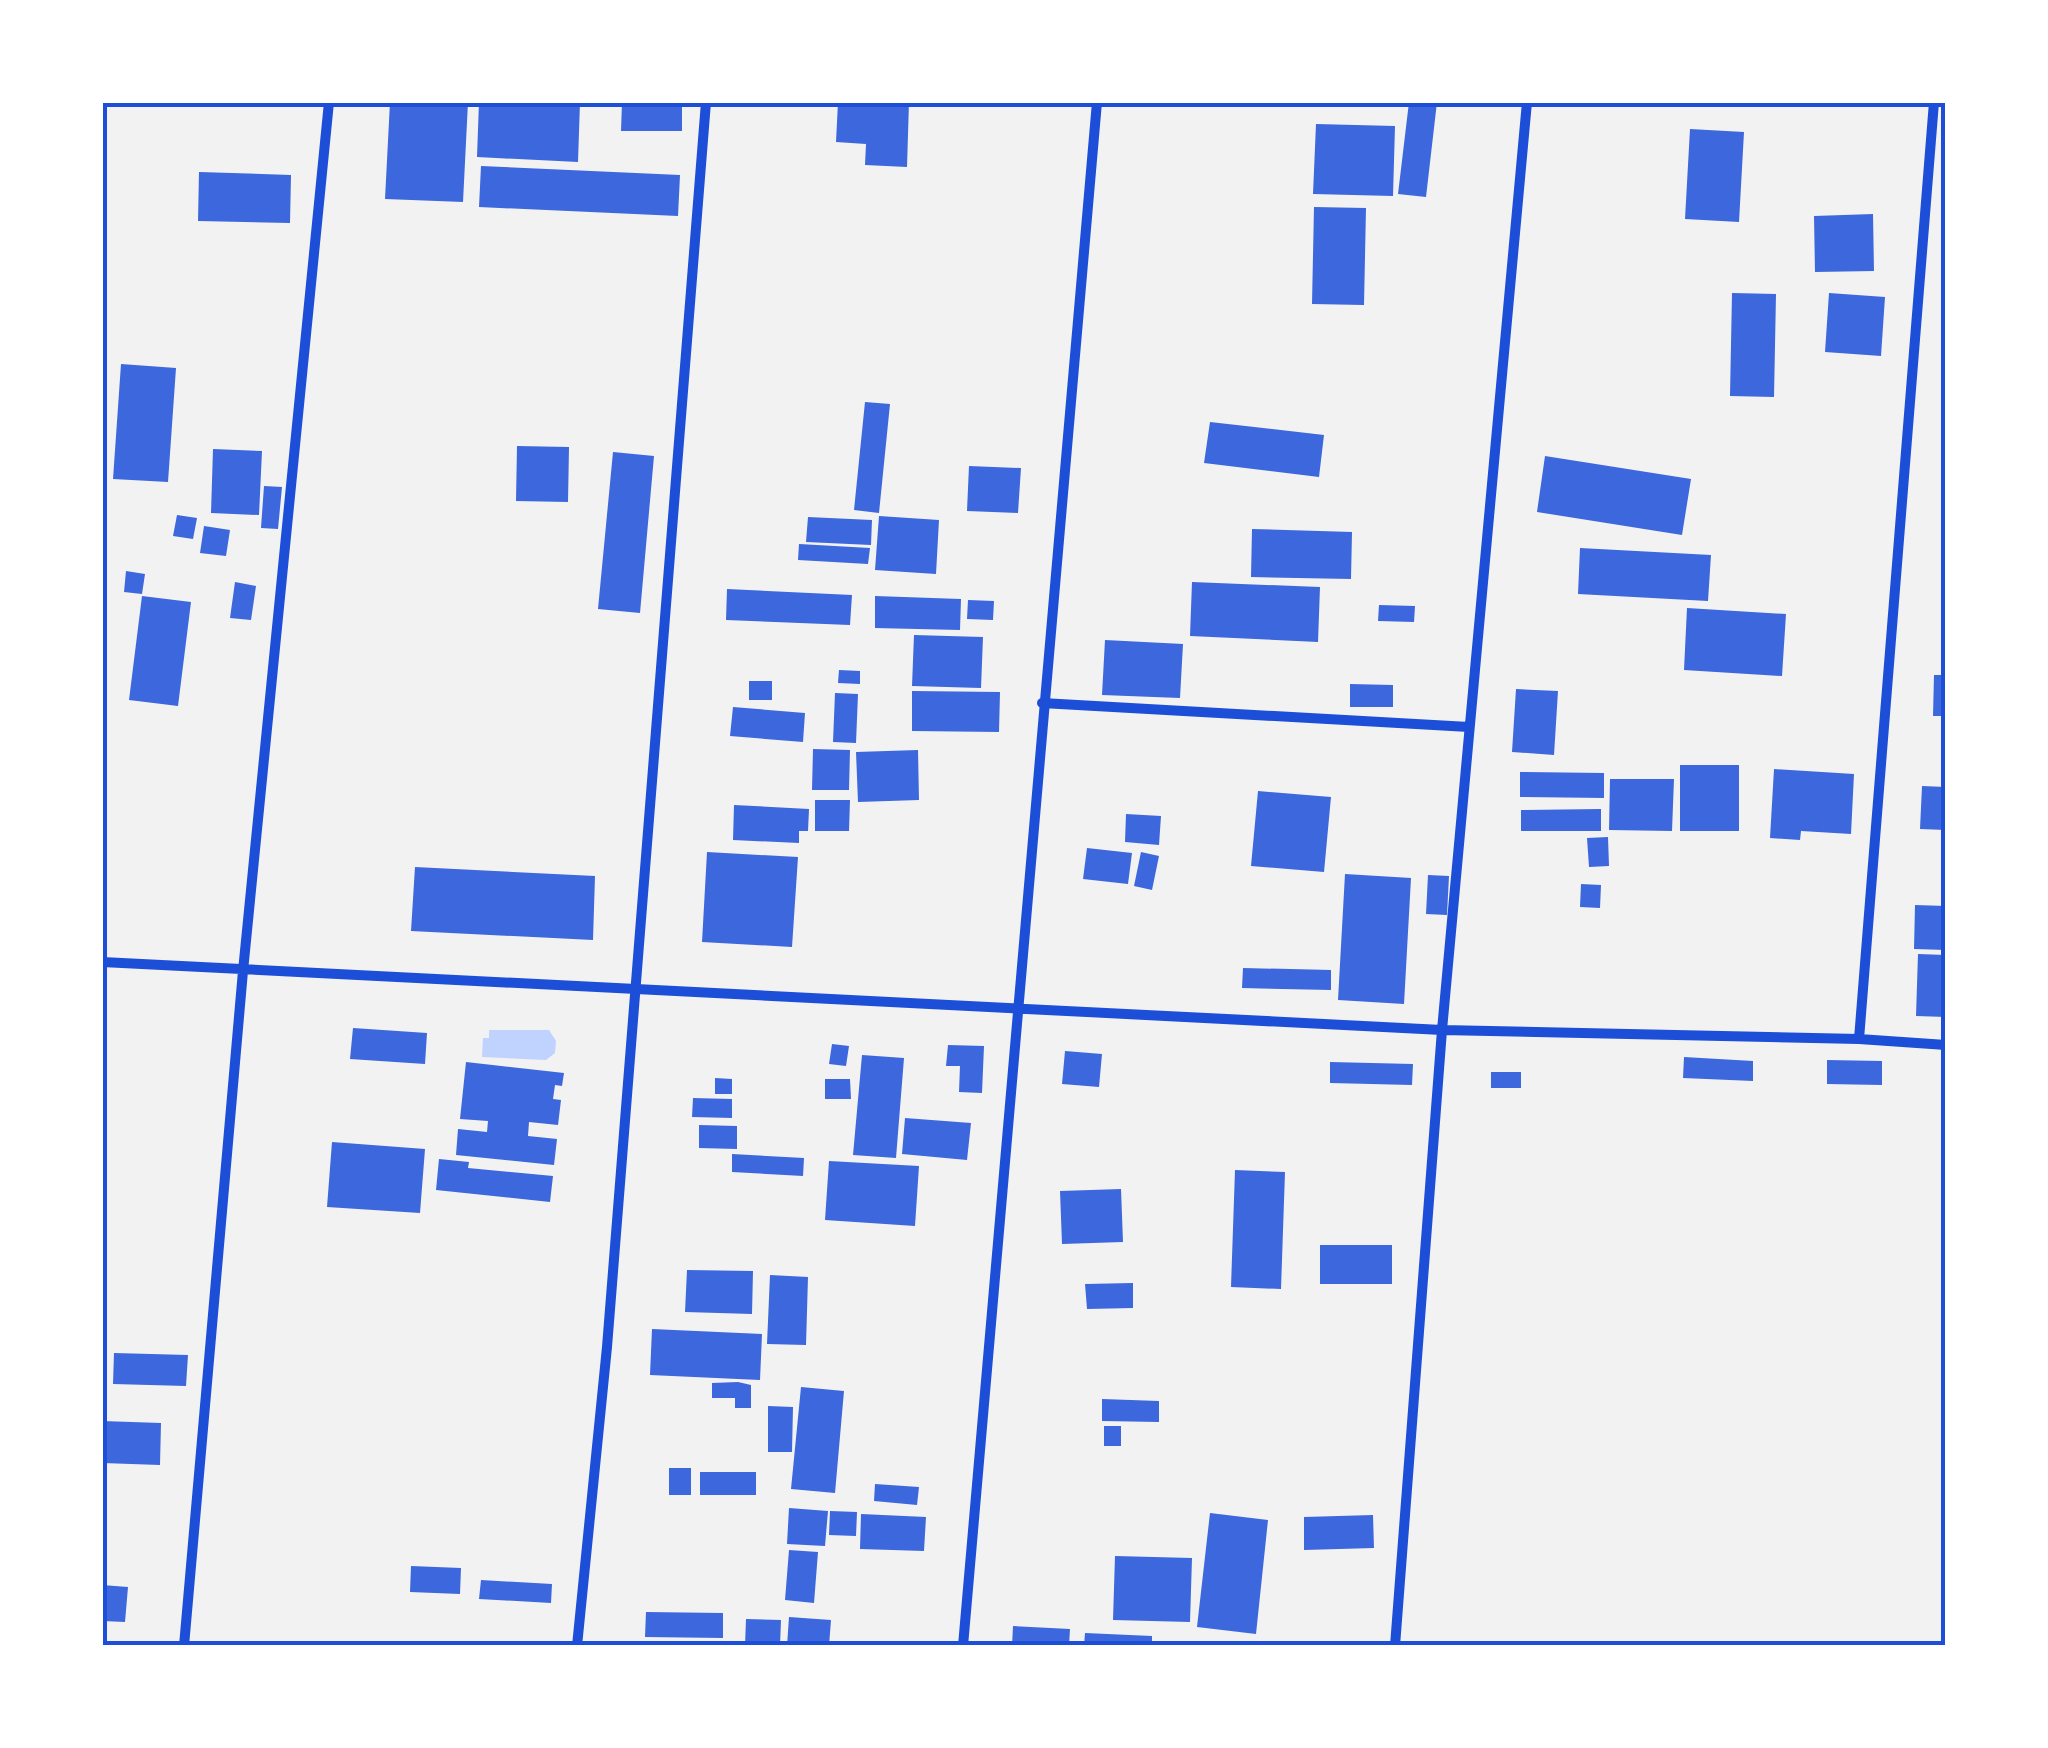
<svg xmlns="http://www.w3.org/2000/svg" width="2048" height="1748" font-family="'Source Sans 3',sans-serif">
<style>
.water{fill:#bfd3fe}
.building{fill:#3d67dc}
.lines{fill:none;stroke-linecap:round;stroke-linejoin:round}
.minor{stroke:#1d4ed8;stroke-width:10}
.neatline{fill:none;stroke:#1d4ed8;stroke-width:4}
</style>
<rect width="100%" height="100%" fill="#f2f2f2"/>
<!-- water -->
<path class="water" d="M489 1030H549L556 1041 555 1053 546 1060 482 1057 483 1038H489Z"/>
<!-- building -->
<path class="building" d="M390 102H468L463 202 385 199Z
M479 102H580L578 162 477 157Z
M622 102H682V131H621Z
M838 102H909L907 167 865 165 866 144 836 142Z
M1409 102H1437L1426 197 1398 194Z
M1316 124 1395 126 1393 196 1313 194Z
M1690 129 1744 132 1739 222 1685 219Z
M481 166 680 175 678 216 479 207Z
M199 172 291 175 290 223 198 221Z
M1314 207 1366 208 1364 305 1312 304Z
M1873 214 1874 271 1815 272 1814 216Z
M1732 293 1776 294 1774 397 1730 396Z
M1829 293 1885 297 1881 356 1825 352Z
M121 364 176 368 168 482 113 479Z
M865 402 890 404 879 513 854 510Z
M1210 422 1324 435 1319 477 1204 463Z
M517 446 569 447 568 502 516 501Z
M213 449 262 451 259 515 211 513Z
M613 452 654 456 640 613 598 609Z
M1545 456 1691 479 1682 535 1537 512Z
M969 466 1021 468 1018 513 967 511Z
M264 486 282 487 278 529 261 528Z
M177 515 197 518 193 539 173 536Z
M879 516 939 520 936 574 875 570Z
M808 517 872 520 871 545 806 542Z
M204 526 230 530 226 556 200 553Z
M1252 529 1352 532 1351 579 1251 577Z
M799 544 870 548 868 564 798 560Z
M1580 548 1711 555 1708 601 1578 594Z
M126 571 145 574 142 594 124 592Z
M235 582 256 586 251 620 230 618Z
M1192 582 1320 587 1318 642 1190 636Z
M727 589 852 595 850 625 726 620Z
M142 596 191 602 178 706 129 700Z
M875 596 961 599 960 630 875 628Z
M968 600 994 601 993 620 967 619Z
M1379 605 1415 606 1414 622 1378 621Z
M1687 608 1786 614 1782 676 1684 670Z
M914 635 983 637 981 688 912 686Z
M1105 640 1183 644 1180 698 1102 695Z
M839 670 860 671V684L838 683Z
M1934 675H1946V716H1933Z
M749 681H772V700H749Z
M1350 684 1393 685V707H1350Z
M1516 689 1558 691 1554 755 1512 752Z
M912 691 1000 692 999 732 912 731Z
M835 693 858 694 856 743 833 742Z
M733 707 805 713 803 742 730 736Z
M813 749 850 750 849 790H812Z
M918 750 919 800 858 802 856 752Z
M1680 765H1739V831H1680Z
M1774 769 1854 774 1851 834 1801 831 1800 840 1770 838Z
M1520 772 1604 773V798L1520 797Z
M1610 779H1674L1672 831 1609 830Z
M1922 786 1946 787V830L1920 829Z
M1258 791 1331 797 1324 872 1251 866Z
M815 800H850L849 831H815Z
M734 805 809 809 808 831H799V843L733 840Z
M1601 809V831H1521V810Z
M1126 814 1161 816 1159 845 1125 842Z
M1608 837 1609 866 1589 867 1587 838Z
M1087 848 1132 853 1128 884 1083 879Z
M707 852 798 857 792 947 702 942Z
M1141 852 1159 856 1152 890 1134 886Z
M415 867 595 876 593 940 411 931Z
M1345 874 1411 878 1404 1004 1338 1000Z
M1428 875 1449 876 1447 915 1426 914Z
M1581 884 1601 885 1600 908 1580 907Z
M1915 905 1946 906V950L1914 949Z
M1918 954 1946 955V1017L1916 1016Z
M1243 968 1331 970V990L1242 988Z
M353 1028 427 1033 425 1064 350 1059Z
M832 1044 849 1046 846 1066 829 1064Z
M948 1045 984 1046 982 1093 959 1092 960 1066H946Z
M1065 1051 1102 1054 1099 1087 1062 1084Z
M862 1055 904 1058 896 1158 853 1155Z
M1684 1057 1753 1061V1081L1683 1078Z
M1827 1060 1882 1061V1085L1827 1084Z
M466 1062 564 1073 562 1086 555 1085 553 1099 561 1100 558 1125 529 1122 528 1136 557 1139 554 1165 456 1155 458 1129 487 1132 488 1121 460 1119Z
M1330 1062 1413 1064 1412 1085 1330 1083Z
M1491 1072H1521V1088H1491Z
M715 1078 732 1079V1094H715Z
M825 1079H850L851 1099H825Z
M693 1098 732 1099V1118L692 1117Z
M905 1118 971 1123 967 1160 902 1154Z
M699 1125 737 1126V1149L699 1148Z
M332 1142 425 1149 420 1213 327 1207Z
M732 1154 804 1158 803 1176 732 1172Z
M439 1159 469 1162 468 1168 553 1176 550 1202 436 1190Z
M829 1161 919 1166 915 1226 825 1220Z
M1235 1170 1285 1172 1281 1289 1231 1287Z
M1121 1189 1123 1242 1062 1244 1060 1191Z
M1320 1245H1392V1284H1320Z
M687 1270 753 1271 752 1314 685 1312Z
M770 1275 808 1277 806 1345 767 1344Z
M1133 1283V1308L1087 1309 1085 1284Z
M652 1329 762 1334 760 1380 650 1375Z
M114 1353 188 1355 186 1386 113 1384Z
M738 1382 751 1385V1408H735V1398H712V1383Z
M801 1387 844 1391 835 1493 791 1489Z
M1102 1399 1159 1401V1422L1102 1421Z
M768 1406 793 1407 792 1452H768Z
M102 1421 161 1423 160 1465 102 1463Z
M1104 1426H1121V1446H1104Z
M669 1468H691V1495H669Z
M700 1472H756V1495H700Z
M875 1484 919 1487 917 1505 874 1501Z
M789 1508 828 1511 825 1546 787 1544Z
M830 1511 857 1512 856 1536 829 1535Z
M1210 1513 1268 1520 1256 1634 1197 1627Z
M861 1514 926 1517 924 1551 860 1549Z
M1373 1515 1374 1548 1304 1550V1517Z
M789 1550 818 1552 814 1603 785 1600Z
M1115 1556 1192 1558 1190 1622 1113 1620Z
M411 1566 461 1568 460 1594 410 1592Z
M481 1580 552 1584 551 1603 479 1599Z
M102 1585 128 1587 125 1622 102 1621Z
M646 1612 723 1613V1638L645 1637Z
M789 1617 831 1620 829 1646H787Z
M746 1619 781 1620 780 1646H745Z
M1013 1626 1070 1629 1069 1646H1012Z
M1085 1633 1152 1636V1646H1084Z"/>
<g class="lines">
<!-- minor -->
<path class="minor" d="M1042 703 1469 727
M102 962 1442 1030 1859 1039 1946 1045
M1859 1039 1934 102
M184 1646 243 971 329 102
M577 1646 607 1347 706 102
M963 1646 1097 102
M1395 1646 1442 1030 1527 102"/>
</g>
<!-- border -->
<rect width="2048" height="1748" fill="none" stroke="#ffffff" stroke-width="210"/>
<rect x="105" y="105" width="1838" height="1538" class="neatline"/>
</svg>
